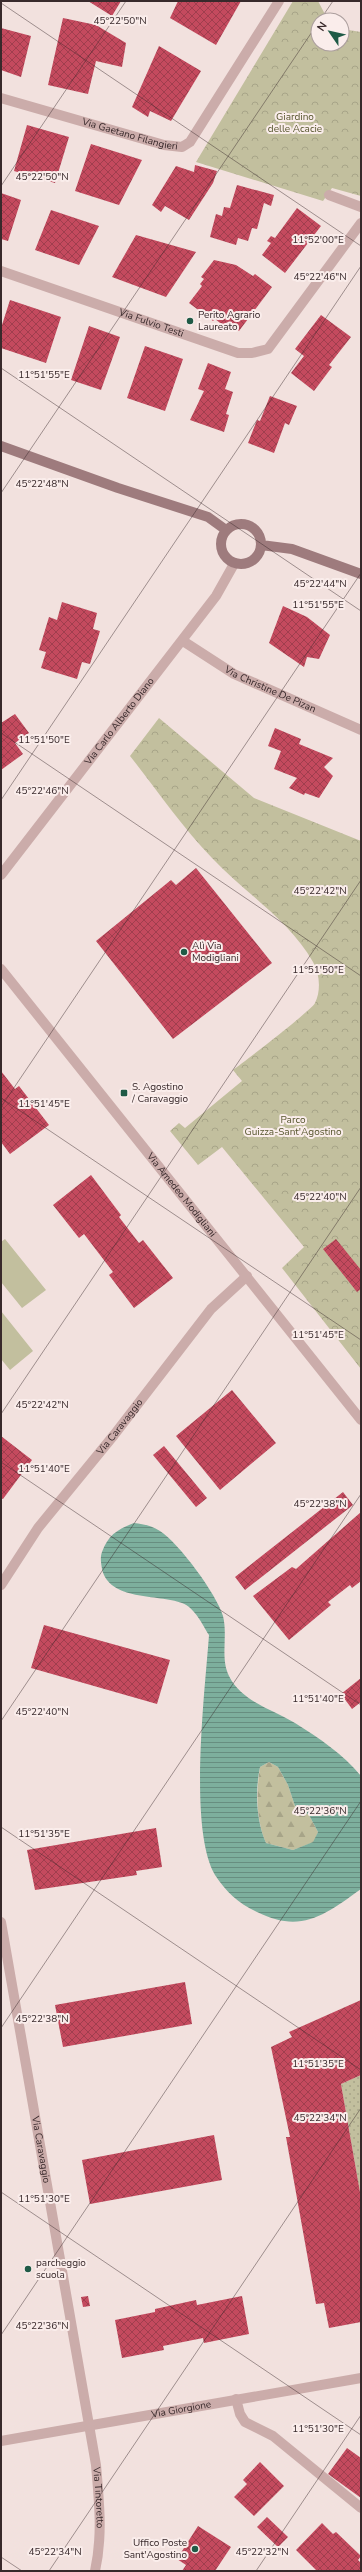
<svg xmlns="http://www.w3.org/2000/svg" width="362" height="2572" font-family="'Nunito Sans',sans-serif">
<style>
.grass{fill:#c2bf9e}
.forest{fill:url(#forest-firs)}
.park{fill:url(#park-crowns)}
.garden{fill:url(#garden-dots)}
.water{fill:url(#water-rules);fill-rule:evenodd}
.building{fill:url(#building-cross-hatch)}
.lines{fill:none;stroke-linecap:round;stroke-linejoin:round}
.minor{stroke:#cbacaa;stroke-width:10}
.tertiary{stroke:#cbacaa;stroke-width:10}
.secondary{stroke:#9e7b7d;stroke-width:10}
.ticks{fill:none;stroke:#38292b;stroke-width:1;stroke-opacity:0.45}
.poi-dot{fill:#1f5a46;stroke:#faedeb;stroke-width:1.5}
.labels{text-anchor:middle;dominant-baseline:central;stroke-width:4;stroke-linejoin:round;paint-order:stroke}
.park-label{font-size:10px;fill:#56552d;stroke:#faedeb}
.street-label{font-size:10px;fill:#38292b;stroke:#faedeb}
.poi-label{font-size:10px;fill:#38292b;stroke:#faedeb;text-anchor:start}
.ticks-label{font-size:10px;text-anchor:middle;fill:#38292b;stroke:#faedeb;stroke-width:4;stroke-linejoin:round;paint-order:stroke}
</style>
<defs>
<pattern id="forest-firs" width="22" height="20" patternUnits="userSpaceOnUse"><rect width="22" height="20" fill="#c2bf9e"/><path d="M5 1l3.5 6h-7zM16 11l3.5 6h-7z" fill="#a7a488"/></pattern>
<pattern id="park-crowns" width="20" height="18" patternUnits="userSpaceOnUse"><rect width="20" height="18" fill="#c2bf9e"/><path d="M2 6a3 3 0 1 1 6 0M12 15a3 3 0 1 1 6 0" fill="none" stroke="#a7a488"/></pattern>
<pattern id="garden-dots" width="8" height="8" patternUnits="userSpaceOnUse"><rect width="8" height="8" fill="#c2bf9e"/><path d="M2 2h.1M6 6h.1" fill="none" stroke="#a7a488" stroke-width="1.8" stroke-linecap="round"/></pattern>
<pattern id="water-rules" width="6" height="5" patternUnits="userSpaceOnUse"><rect width="6" height="5" fill="#7daf9d"/><path d="M0 2.5h6" fill="none" stroke="#678e80"/></pattern>
<pattern id="building-cross-hatch" width="8" height="8" patternUnits="userSpaceOnUse"><rect width="8" height="8" fill="#c44a5e"/><path d="M0 0l8 8M0 8l8-8" fill="none" stroke="#a03e4e"/></pattern>
</defs>
<rect width="100%" height="100%" fill="#f2e1de"/>
<!-- grass -->
<path class="grass" d="M5 1239 46 1290 22 1308 1 1282V1242Z
M1 1311 33 1351 10 1370 1 1359Z"/>
<!-- forest -->
<path class="forest" d="M269 1762 278 1767 288 1785 295 1806 309 1815 318 1832 314 1842 293 1850 266 1843C256 1820 256 1792 260 1767Z"/>
<!-- park -->
<path class="park" d="M293 1H318L328 20H318V44H342V29L361 32V196L332 188 323 201 196 162Z
M159 718 254 798 361 841V1369L282 1268 304 1247 222 1147 198 1165 170 1131 179 1123 185 1128 242 1081 233 1070C245 1061 312 1010 315 1003 321 991 320 974 313 962 289 920 245 893 212 858 182 827 157 790 130 756Z"/>
<!-- garden -->
<path class="garden" d="M361 2075V2198L341 2084Z"/>
<!-- water -->
<path class="water" d="M134 1523C144 1524 152 1526 160 1531 179 1543 217 1595 223 1616 228 1636 220 1658 229 1676 242 1702 272 1709 295 1723 319 1738 343 1754 361 1776V1889C325 1915 301 1934 257 1912 239 1904 226 1892 215 1875 188 1829 205 1691 209 1635 202 1624 195 1608 182 1603 158 1594 109 1601 102 1569 101 1562 100 1558 102 1552 108 1535 118 1529 134 1523ZM269 1762 278 1767 288 1785 295 1806 309 1815 318 1832 313 1842 293 1850 266 1843C256 1820 255 1791 260 1767Z"/>
<!-- building -->
<path class="building" d="M88 1H121L112 16Z
M178 1H241L216 45 170 18Z
M63 18 96 25 126 43 122 67 96 61 88 94 48 85Z
M1 28 31 36 21 77 1 70Z
M159 46 201 71 171 121 150 111 148 117 132 107Z
M27 125 69 137 55 183 14 171Z
M91 144 142 160 119 205 75 191Z
M195 165 217 171 213 183 189 220 165 206 161 212 152 205 176 166 194 172Z
M237 185 274 195 271 206 264 203 257 229 252 228 248 241 238 238 236 245 210 237 216 214 222 216 224 207 230 208Z
M1 193 21 200 8 241 1 239Z
M297 208 321 226 285 273 262 255 271 243 267 241 271 236 275 238Z
M51 210 99 226 79 265 35 250Z
M136 235 196 252 166 297 112 277Z
M214 260 236 265 253 276 255 274 272 287 239 331 227 322 224 326 215 319 213 321 189 303 202 286 200 284 204 279 201 277Z
M10 300 61 317 46 363 1 348V328Z
M321 315 351 337 329 365 332 367 314 391 291 373 304 356 295 349Z
M89 326 120 337 101 390 71 380Z
M145 346 183 359 165 411 127 398Z
M208 363 231 372 225 389 233 392 226 414 229 415 224 432 190 420 204 391 198 389Z
M270 396 297 406 289 425 285 423 274 453 248 443 257 420 260 421Z
M62 602 97 613 93 629 100 631 90 664 82 662 77 679 41 668 46 652 39 650 49 617 57 620Z
M283 606 307 617 330 635 319 659 307 657 304 667 269 643Z
M15 714 29 733 15 743 23 754 1 770V723Z
M275 728 301 739 299 744 333 758 324 767 333 776 319 798 305 793 304 795 289 788 297 778 274 769 281 751 268 746Z
M196 868 272 963 173 1039 96 941 171 880 176 885Z
M1 1071 15 1089 19 1086 49 1125 10 1154 1 1142Z
M91 1175 121 1215 119 1217 139 1243 143 1240 173 1278 134 1308 109 1275 113 1272 84 1234 79 1238 53 1205Z
M336 1239 361 1270V1289L357 1292 323 1249Z
M232 1390 276 1443 220 1490 176 1436Z
M1 1436 32 1460 3 1499 1 1498Z
M164 1446 207 1498 196 1507 153 1455Z
M343 1492 353 1505 245 1590 235 1577Z
M361 1512V1581L352 1588 350 1585 328 1602 331 1605 289 1640 253 1596 292 1567 296 1569Z
M44 1625 170 1660 157 1704 31 1668Z
M361 1678V1702L352 1709 341 1694Z
M156 1828 162 1867 136 1871 137 1875 35 1890 27 1850Z
M185 1982 192 2024 63 2047 55 2005Z
M361 2000V2075L341 2084 361 2198V2322L329 2328 324 2303 316 2304 286 2137H290L271 2047 292 2037 289 2032Z
M214 2135 222 2180 90 2204 82 2160Z
M88 2296 90 2306 83 2307 81 2297Z
M242 2296 249 2334 204 2343 203 2338 163 2346 164 2350 122 2358 115 2320 155 2312V2309L196 2300 197 2305Z
M347 2448 361 2458V2498L328 2474Z
M260 2462 284 2486 254 2516 234 2497 247 2484 243 2480Z
M267 2517 288 2537 278 2547 257 2527Z
M322 2523 333 2534 336 2532 361 2556 358 2560 361 2563V2571H317L296 2550Z
M198 2526 231 2547 215 2571H182L186 2565 177 2559Z"/>
<g class="lines">
<!-- minor -->
<g class="minor">
<path id="s1" d="M1 98 164 145 182 147 190 142 279 1"/>
<path d="M329 195 361 207"/>
<path id="s2" d="M1 271 238 353H252L268 349 361 223"/>
<path id="s3" d="M183 641 234 674 361 730"/>
<path id="s4" d="M1 1585 38 1528 114 1435 211 1309 247 1276"/>
<path id="s5" d="M1 1922 96 2465C99 2501 103 2535 95 2571"/>
<path d="M236 2399 240 2414 245 2422 273 2436 361 2508"/>
<path id="s6" d="M1 2441 361 2378"/>
</g>
<!-- tertiary -->
<g class="tertiary">
<path id="s7" d="M1 875 216 596 234 564"/>
<path id="s8" d="M1 969 361 1420"/>
</g>
<!-- secondary -->
<path class="secondary" d="M1 446 118 488 208 517 226 530
M221 544a20 20 0 1 1 40 0a20 20 0 1 1-40 0Z
M261 545 292 549 361 574"/>
</g>
<!-- ticks -->
<path class="ticks" d="M1 3 361 246M320 20 333 1M1 186 126 1M1 368 361 611M1 493 318 23M1 733 361 976M1 800 361 266M1 1098 361 1340M1 1107 361 573M1 1414 361 880M1 1462 361 1705M1 1721 361 1187M1 1827 361 2070M1 2028 361 1494M1 2192 361 2435M1 2335 361 1801M1 2557 22 2571M49 2571 361 2108M256 2571 361 2415"/>
<!-- markers -->
<g class="poi-dot">
<circle cx="190" cy="321" r="4"/>
<circle cx="184" cy="952" r="4"/>
<rect x="120" y="1089" width="8" height="8" rx="2"/>
<circle cx="28" cy="2269" r="4"/>
<circle cx="195" cy="2549" r="4"/>
</g>
<g class="labels">
<!-- park labels -->
<g class="park-label">
<text x="295" y="117">Giardino<tspan x="295" dy="12">delle Acacie</tspan></text>
<text x="293" y="1120">Parco<tspan x="293" dy="12">Guizza-Sant'Agostino</tspan></text>
</g>
<!-- street labels -->
<g class="street-label">
<text stroke="none"><textPath href="#s1" startOffset="134">Via Gaetano Filangieri</textPath></text>
<text stroke="none"><textPath href="#s2" startOffset="159">Via Fulvio Testi</textPath></text>
<text stroke="none"><textPath href="#s3" startOffset="100">Via Christine De Pizan</textPath></text>
<text stroke="none"><textPath href="#s7" startOffset="194">Via Carlo Alberto Diano</textPath></text>
<text stroke="none"><textPath href="#s8" startOffset="289">Via Amedeo Modigliani</textPath></text>
<text stroke="none"><textPath href="#s4" startOffset="198">Via Caravaggio</textPath></text>
<text stroke="none"><textPath href="#s5" startOffset="231">Via Caravaggio</textPath></text>
<text stroke="none"><textPath href="#s6" startOffset="183">Via Giorgione</textPath></text>
<text stroke="none"><textPath href="#s5" startOffset="584">Via Tintoretto</textPath></text>
</g>
<!-- poi labels -->
<g class="poi-label">
<text x="198" y="315">Perito Agrario<tspan x="198" dy="12">Laureato</tspan></text>
<text x="192" y="946">Alì Via<tspan x="192" dy="12">Modigliani</tspan></text>
<text x="132" y="1087">S. Agostino<tspan x="132" dy="12">/ Caravaggio</tspan></text>
<text x="36" y="2263">parcheggio<tspan x="36" dy="12">scuola</tspan></text>
<text x="187" y="2543" text-anchor="end">Uffico Poste<tspan x="187" dy="12">Sant'Agostino</tspan></text>
</g>
</g>
<g class="ticks-label">
<text x="120" y="24">45°22'50"N</text>
<text x="42" y="180">45°22'50"N</text>
<text x="318" y="243">11°52'00"E</text>
<text x="320" y="280">45°22'46"N</text>
<text x="44" y="378">11°51'55"E</text>
<text x="42" y="487">45°22'48"N</text>
<text x="320" y="587">45°22'44"N</text>
<text x="318" y="608">11°51'55"E</text>
<text x="44" y="743">11°51'50"E</text>
<text x="42" y="794">45°22'46"N</text>
<text x="320" y="894">45°22'42"N</text>
<text x="318" y="973">11°51'50"E</text>
<text x="44" y="1107">11°51'45"E</text>
<text x="320" y="1200">45°22'40"N</text>
<text x="318" y="1338">11°51'45"E</text>
<text x="42" y="1408">45°22'42"N</text>
<text x="44" y="1472">11°51'40"E</text>
<text x="320" y="1507">45°22'38"N</text>
<text x="318" y="1702">11°51'40"E</text>
<text x="42" y="1715">45°22'40"N</text>
<text x="320" y="1814">45°22'36"N</text>
<text x="44" y="1837">11°51'35"E</text>
<text x="42" y="2022">45°22'38"N</text>
<text x="318" y="2067">11°51'35"E</text>
<text x="320" y="2121">45°22'34"N</text>
<text x="44" y="2202">11°51'30"E</text>
<text x="42" y="2329">45°22'36"N</text>
<text x="318" y="2432">11°51'30"E</text>
<text x="55" y="2555">45°22'34"N</text>
<text x="262" y="2555">45°22'32"N</text>
</g>
<!-- border -->
<rect width="362" height="2572" fill="none" stroke="#38292b" stroke-width="4"/>
<!-- north arrow -->
<g transform="translate(330 32) rotate(304)"><circle r="19" fill="#faedeb" stroke="#ac9f9e"/>
<path d="M0-3L7 15L0 10L-7 15Z" fill="#1f5a46"/>
<text y="-6" font-size="11" font-weight="bold" text-anchor="middle" fill="#38292b">N</text>
</g>
</svg>
